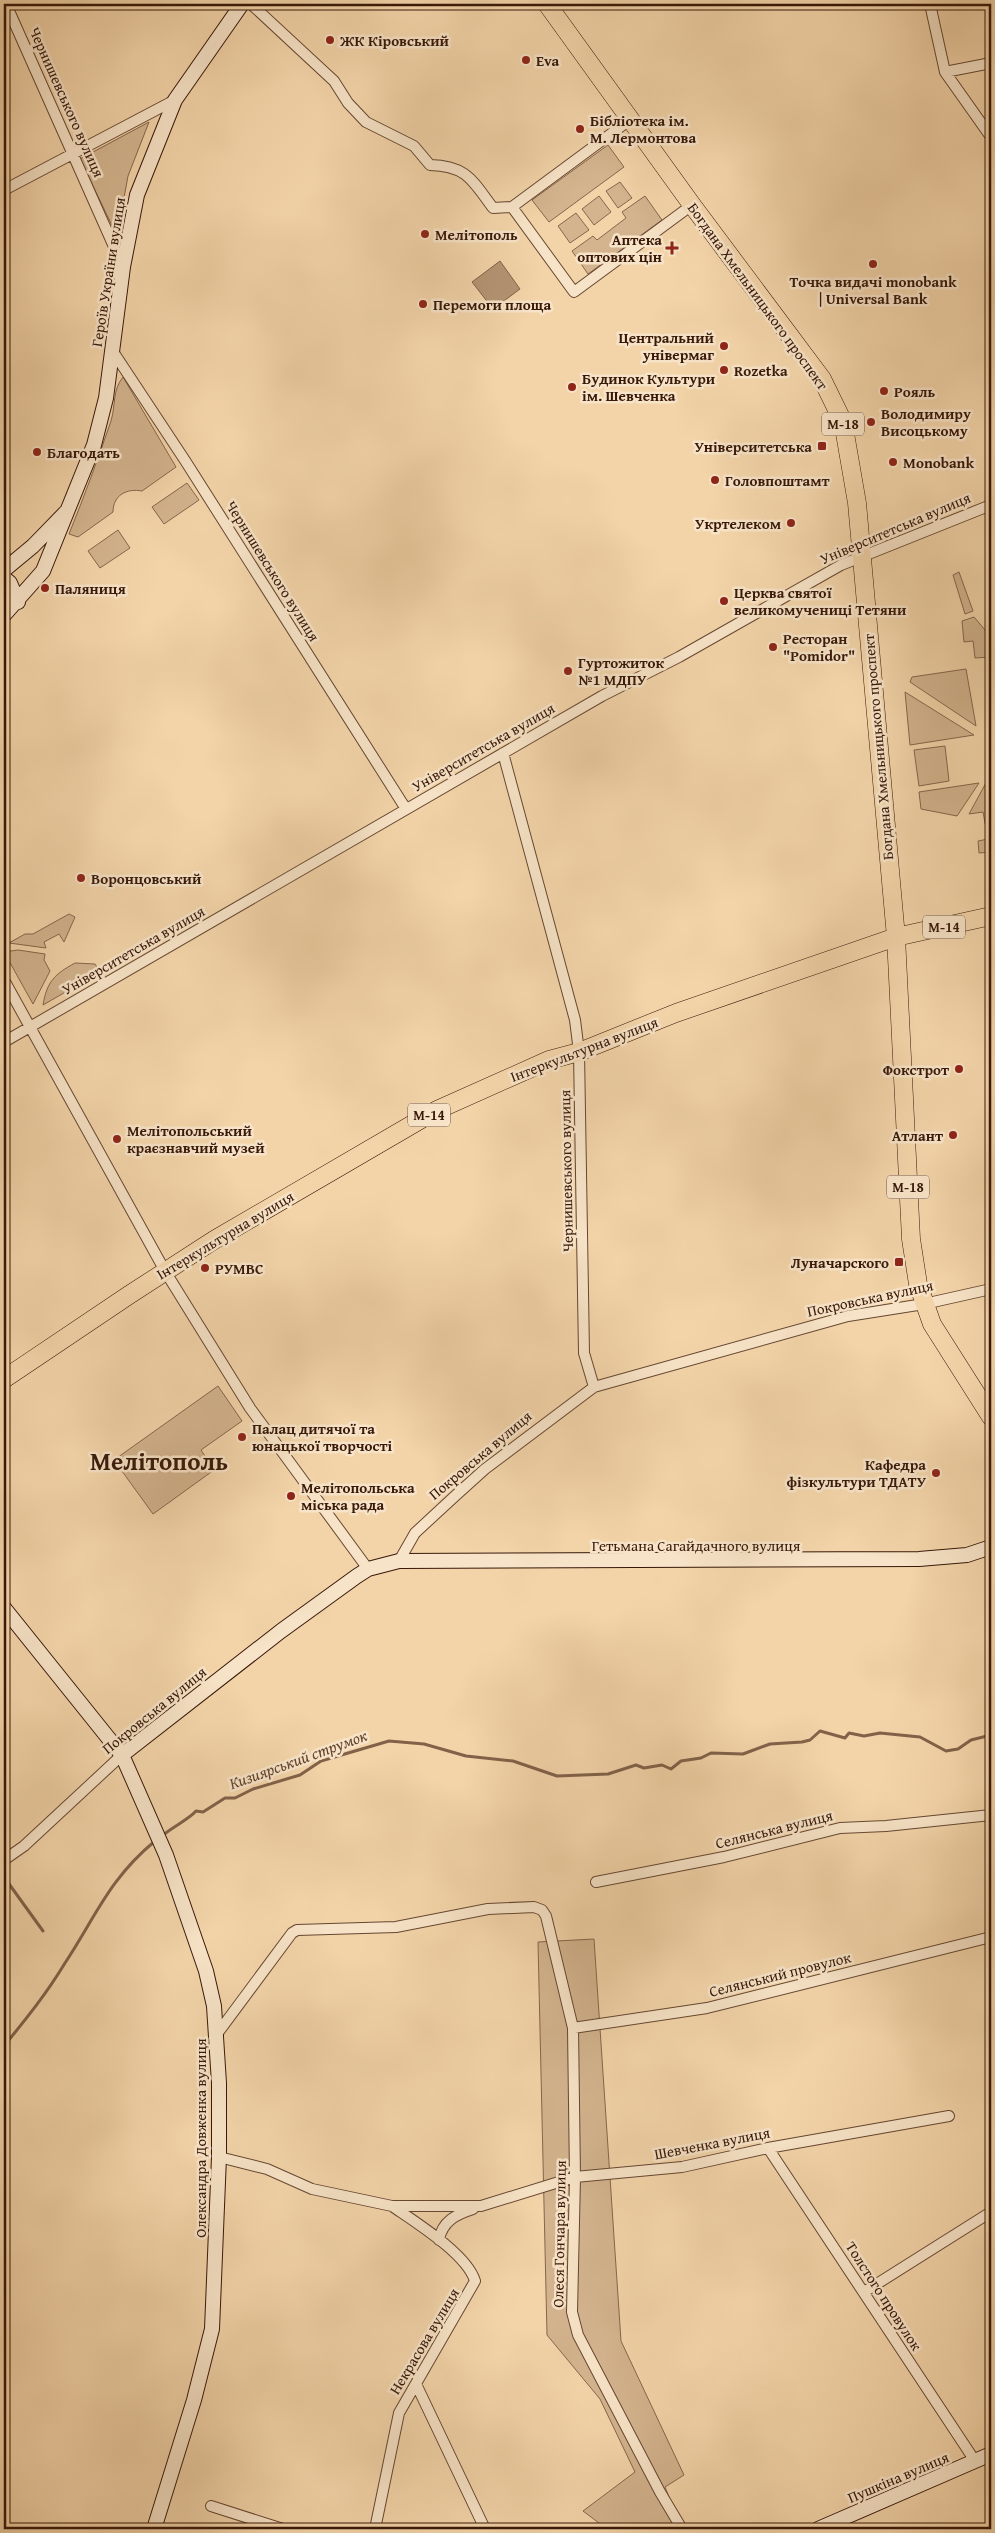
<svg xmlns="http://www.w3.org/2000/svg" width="995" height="2533" font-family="'Gentium Book Plus',serif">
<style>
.green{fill:#d3b48e;stroke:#85664c}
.water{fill:#b39473;stroke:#816249}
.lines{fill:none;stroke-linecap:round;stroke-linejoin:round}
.stream{stroke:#816249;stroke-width:3}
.street-casing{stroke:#664731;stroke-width:12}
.secondary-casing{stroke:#371809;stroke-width:16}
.highway-casing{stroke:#371809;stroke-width:19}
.street{stroke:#f7e3c7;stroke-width:10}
.secondary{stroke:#f7e3c7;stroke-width:14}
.highway{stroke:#f3d4a9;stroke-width:18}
.poi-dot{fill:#8f2418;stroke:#f7e3c7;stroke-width:2}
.labels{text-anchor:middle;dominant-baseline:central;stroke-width:5;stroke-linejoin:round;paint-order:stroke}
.shield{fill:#f7e3c7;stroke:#715542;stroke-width:1}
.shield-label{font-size:14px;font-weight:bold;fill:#371809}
.poi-label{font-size:15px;font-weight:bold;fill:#371809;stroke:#f7e3c7;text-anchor:start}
.street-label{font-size:15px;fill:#371809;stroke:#f7e3c7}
.water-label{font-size:16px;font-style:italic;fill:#62432e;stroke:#f7e3c7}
.town-label{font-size:25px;font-weight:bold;fill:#371809;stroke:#f7e3c7}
</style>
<rect width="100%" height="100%" fill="#f3d4a9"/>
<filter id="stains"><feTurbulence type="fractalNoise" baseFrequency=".004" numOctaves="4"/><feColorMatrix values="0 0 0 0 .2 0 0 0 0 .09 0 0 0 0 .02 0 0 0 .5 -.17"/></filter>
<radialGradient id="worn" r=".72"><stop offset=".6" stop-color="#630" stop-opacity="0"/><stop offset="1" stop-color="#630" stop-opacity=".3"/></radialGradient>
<!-- green -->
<path class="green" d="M149 122 128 176 117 236 80 159Z
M608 145 624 167 549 222 532 200Z
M620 182 632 198 618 208 606 191Z
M599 196 611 212 594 225 582 209Z
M645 196 662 220 588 274 572 251 593 236 597 240 626 218 622 212Z
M576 213 589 230 570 243 558 226Z
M123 377 176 467 142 491C127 488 113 495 113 512L78 537 69 534C84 497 98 459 111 421 116 404 112 391 123 377Z
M187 483 199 500 164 524 152 507Z
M118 530 130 548 100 568 88 551Z
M959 572 973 611 965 614 953 575Z
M974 617 991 637V657L975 658 973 641 964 642 962 621Z
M966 669 976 726 910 682 912 677Z
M905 692 974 735 910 745Z
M945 746 949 781 919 786 914 750Z
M991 779V852L979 853 978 841 988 839 983 812 969 814 987 781Z
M979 783 957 816 921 809 919 792Z
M69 914 75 917 64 942 59 934 44 942 46 948 9 943 25 934H33Z
M18 950 45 954 44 960 50 971 33 1004 4 952Z
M75 963 95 964 100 972 43 1005C47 981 55 974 75 963Z
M218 1386 242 1421 201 1450 214 1470 153 1514 114 1460Z
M594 1939 621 2341 684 2475 665 2487 682 2529H607L583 2511 635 2472 600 2399 547 2335 538 1942Z"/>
<!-- water -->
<path class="water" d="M500 261 520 289 493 309 472 282Z"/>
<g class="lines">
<!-- stream -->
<path class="stream" d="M162 1836C172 1827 188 1820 196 1811L203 1812 225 1798H235L253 1789 300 1775 321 1761 389 1741 424 1744 466 1756 513 1761 557 1776 608 1774 636 1765 644 1768 662 1765 671 1769 681 1761 701 1758 711 1753 743 1754 770 1744 802 1742 810 1740 820 1731 845 1738 849 1733 864 1736 880 1733 920 1737 946 1751 958 1749 971 1740 991 1735
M4 1877 43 1931
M4 2046C26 2019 47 1993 65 1963 96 1916 109 1879 155 1841"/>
<defs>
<path id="street" d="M6 4 123 267
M251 4 334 81 348 103 366 122 414 146 430 165C467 166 472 180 493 208L512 207
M930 4 945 72 991 137
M945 72 991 63
M631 119 512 207 574 292 692 205
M4 190 175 100
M112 350 186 462 406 809
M4 554 9 566
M503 753 575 1020 579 1052 584 1353 594 1387
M4 980 165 1271 250 1408 368 1569
M4 1042 602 696 679 657 841 565 991 505
M399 1561 415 1533 455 1496 485 1469 594 1387 848 1316 924 1304 991 1289
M4 1860 24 1846 122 1755
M596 1882 724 1857 840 1828 886 1826 991 1815
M573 2028 707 2008 991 1937
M217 2034 292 1933 297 1930 396 1927 488 1909 534 1907 542 1910 546 1916 573 2028 575 2177 572 2312 578 2335 660 2492 682 2529
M768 2148 975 2461
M219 2157 267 2169 312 2189 392 2206H481L575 2177 682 2167 768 2148 949 2116
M439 2240C442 2221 457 2214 473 2209
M864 2292 991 2212
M416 2384 485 2529
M211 2506 283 2529
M375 2529 399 2413 475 2281C467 2254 415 2222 392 2206"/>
<path id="secondary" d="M4 570 33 546 66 512
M4 578 10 583 18 602
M4 615 43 571 94 445 106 398 123 267 137 195 175 100 242 4
M4 1608 122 1755 166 1855 206 1971 214 2006 219 2083V2157L212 2329 194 2400 154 2529
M122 1755 281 1631 357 1576 368 1569 399 1561 919 1559 967 1555 991 1547
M818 2529 991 2454"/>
<path id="highway" d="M547 4 692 205 822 379 843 422 857 503 896 937 911 1239 918 1284 932 1324 991 1417
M4 1379 129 1295 214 1240 437 1110 549 1060 579 1052 676 1013 896 937 991 916"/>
</defs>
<!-- street casing -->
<use href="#street" class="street-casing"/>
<!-- secondary casing -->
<use href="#secondary" class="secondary-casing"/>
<!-- highway casing -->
<use href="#highway" class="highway-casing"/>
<!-- street -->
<use href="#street" class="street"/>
<!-- secondary -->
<use href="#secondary" class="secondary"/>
<!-- highway -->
<use href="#highway" class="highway"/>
</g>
<!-- markers -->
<g class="poi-dot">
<circle cx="330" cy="40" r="5"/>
<circle cx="526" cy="60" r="5"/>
<circle cx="580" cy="129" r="5"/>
<circle cx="425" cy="234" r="5"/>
<path d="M669.5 240.5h5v5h5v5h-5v5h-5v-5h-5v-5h5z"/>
<circle cx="873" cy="264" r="5"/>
<circle cx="423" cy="304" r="5"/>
<circle cx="724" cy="346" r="5"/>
<circle cx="724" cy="370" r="5"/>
<circle cx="572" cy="387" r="5"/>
<circle cx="884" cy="391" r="5"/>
<circle cx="871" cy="422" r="5"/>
<rect x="817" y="441" width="10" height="10" rx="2.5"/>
<circle cx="37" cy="452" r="5"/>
<circle cx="893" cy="462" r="5"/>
<circle cx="715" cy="480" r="5"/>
<circle cx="791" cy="523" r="5"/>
<circle cx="45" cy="588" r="5"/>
<circle cx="724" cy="601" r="5"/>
<circle cx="773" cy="647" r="5"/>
<circle cx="568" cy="671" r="5"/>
<circle cx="81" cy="878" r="5"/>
<circle cx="959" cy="1069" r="5"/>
<circle cx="953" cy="1135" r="5"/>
<circle cx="117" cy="1139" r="5"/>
<rect x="894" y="1257" width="10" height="10" rx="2.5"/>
<circle cx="205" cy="1268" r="5"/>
<circle cx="242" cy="1437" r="5"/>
<circle cx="936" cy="1473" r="5"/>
<circle cx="291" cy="1496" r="5"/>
</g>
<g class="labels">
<!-- shield labels -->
<g class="shield">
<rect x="822" y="412.5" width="42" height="23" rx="4"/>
<rect x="923" y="915.5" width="42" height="23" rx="4"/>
<rect x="408" y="1103.5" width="42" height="23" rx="4"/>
<rect x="887" y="1175.5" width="42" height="23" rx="4"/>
</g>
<g class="shield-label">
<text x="843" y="424">М-18</text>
<text x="944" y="927">М-14</text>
<text x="429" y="1115">М-14</text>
<text x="908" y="1187">М-18</text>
</g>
<!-- poi labels -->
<g class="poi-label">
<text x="340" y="40">ЖК Кіровський</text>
<text x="536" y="60">Eva</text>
<text x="590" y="120">Бібліотека ім.<tspan x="590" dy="17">М. Лермонтова</tspan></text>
<text x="435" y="234">Мелітополь</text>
<text x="662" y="239" text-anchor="end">Аптека<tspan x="662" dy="17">оптових цін</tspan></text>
<text x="873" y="281" text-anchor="middle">Точка видачі monobank<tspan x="873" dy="17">| Universal Bank</tspan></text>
<text x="433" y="304">Перемоги площа</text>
<text x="714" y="337" text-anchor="end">Центральний<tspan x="714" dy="17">універмаг</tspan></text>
<text x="734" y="370">Rozetka</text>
<text x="582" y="378">Будинок Культури<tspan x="582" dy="17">ім. Шевченка</tspan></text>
<text x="894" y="391">Рояль</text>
<text x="881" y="413">Володимиру<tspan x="881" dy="17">Висоцькому</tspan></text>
<text x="812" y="446" text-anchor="end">Університетська</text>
<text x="47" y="452">Благодать</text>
<text x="903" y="462">Monobank</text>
<text x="725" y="480">Головпоштамт</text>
<text x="781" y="523" text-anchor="end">Укртелеком</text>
<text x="55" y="588">Паляниця</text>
<text x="734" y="592">Церква святої<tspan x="734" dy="17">великомучениці Тетяни</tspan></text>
<text x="783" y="638">Ресторан<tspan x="783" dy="17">"Pomidor"</tspan></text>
<text x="578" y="662">Гуртожиток<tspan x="578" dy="17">№1 МДПУ</tspan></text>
<text x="91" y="878">Воронцовський</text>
<text x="949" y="1069" text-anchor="end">Фокстрот</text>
<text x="127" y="1130">Мелітопольський<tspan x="127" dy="17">краєзнавчий музей</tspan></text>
<text x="943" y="1135" text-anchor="end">Атлант</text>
<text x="889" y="1262" text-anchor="end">Луначарского</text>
<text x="215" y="1268">РУМВC</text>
<text x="252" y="1428">Палац дитячої та<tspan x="252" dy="17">юнацької творчості</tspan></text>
<text x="926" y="1464" text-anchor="end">Кафедра<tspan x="926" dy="17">фізкультури ТДАТУ</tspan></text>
<text x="301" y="1487">Мелітопольська<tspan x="301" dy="17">міська рада</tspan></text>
</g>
<!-- street labels -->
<g class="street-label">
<text transform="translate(67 102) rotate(66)">Чернишевського вулиця</text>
<text transform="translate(108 272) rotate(-81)">Героїв України вулиця</text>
<text transform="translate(758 296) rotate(54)">Богдана Хмельницького проспект</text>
<text transform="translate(895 528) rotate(-23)">Університетська вулиця</text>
<text transform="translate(273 571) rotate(58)">Чернишевського вулиця</text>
<text transform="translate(483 747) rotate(-30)">Університетська вулиця</text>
<text transform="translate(878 747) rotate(-95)">Богдана Хмельницького проспект</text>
<text transform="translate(133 950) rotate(-30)">Університетська вулиця</text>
<text transform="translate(584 1049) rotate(-21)">Інтеркультурна вулиця</text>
<text transform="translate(566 1171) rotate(-91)">Чернишевського вулиця</text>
<text transform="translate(225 1235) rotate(-31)">Інтеркультурна вулиця</text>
<text transform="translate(870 1298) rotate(-12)">Покровська вулиця</text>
<text transform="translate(480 1455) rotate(-40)">Покровська вулиця</text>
<text x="696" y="1545">Гетьмана Сагайдачного вулиця</text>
<text transform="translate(154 1710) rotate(-39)">Покровська вулиця</text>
<text transform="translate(774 1829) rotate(-14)">Селянська вулиця</text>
<text transform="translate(780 1974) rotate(-14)">Селянський провулок</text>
<text transform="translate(200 2138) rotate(-90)">Олександра Довженка вулиця</text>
<text transform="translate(712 2143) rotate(-11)">Шевченка вулиця</text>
<text transform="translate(559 2234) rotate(-89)">Олеся Гончара вулиця</text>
<text transform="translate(884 2296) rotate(57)">Толстого провулок</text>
<text transform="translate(424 2341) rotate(-59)">Некрасова вулиця</text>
<text transform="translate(898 2477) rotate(-23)">Пушкіна вулиця</text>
</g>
<!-- water labels -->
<g class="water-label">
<text transform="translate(298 1759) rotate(-20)">Кизиярський струмок</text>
</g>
<!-- town labels -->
<g class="town-label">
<text x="159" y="1461">Мелітополь</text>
</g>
</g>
<!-- margin -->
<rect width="995" height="2533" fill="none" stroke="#f3d4a9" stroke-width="20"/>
<rect x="5" y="5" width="985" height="2523" fill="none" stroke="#371809" stroke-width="2.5"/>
<rect x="10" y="10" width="975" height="2513" fill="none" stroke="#371809"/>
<rect width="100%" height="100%" filter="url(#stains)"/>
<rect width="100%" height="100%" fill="url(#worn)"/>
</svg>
